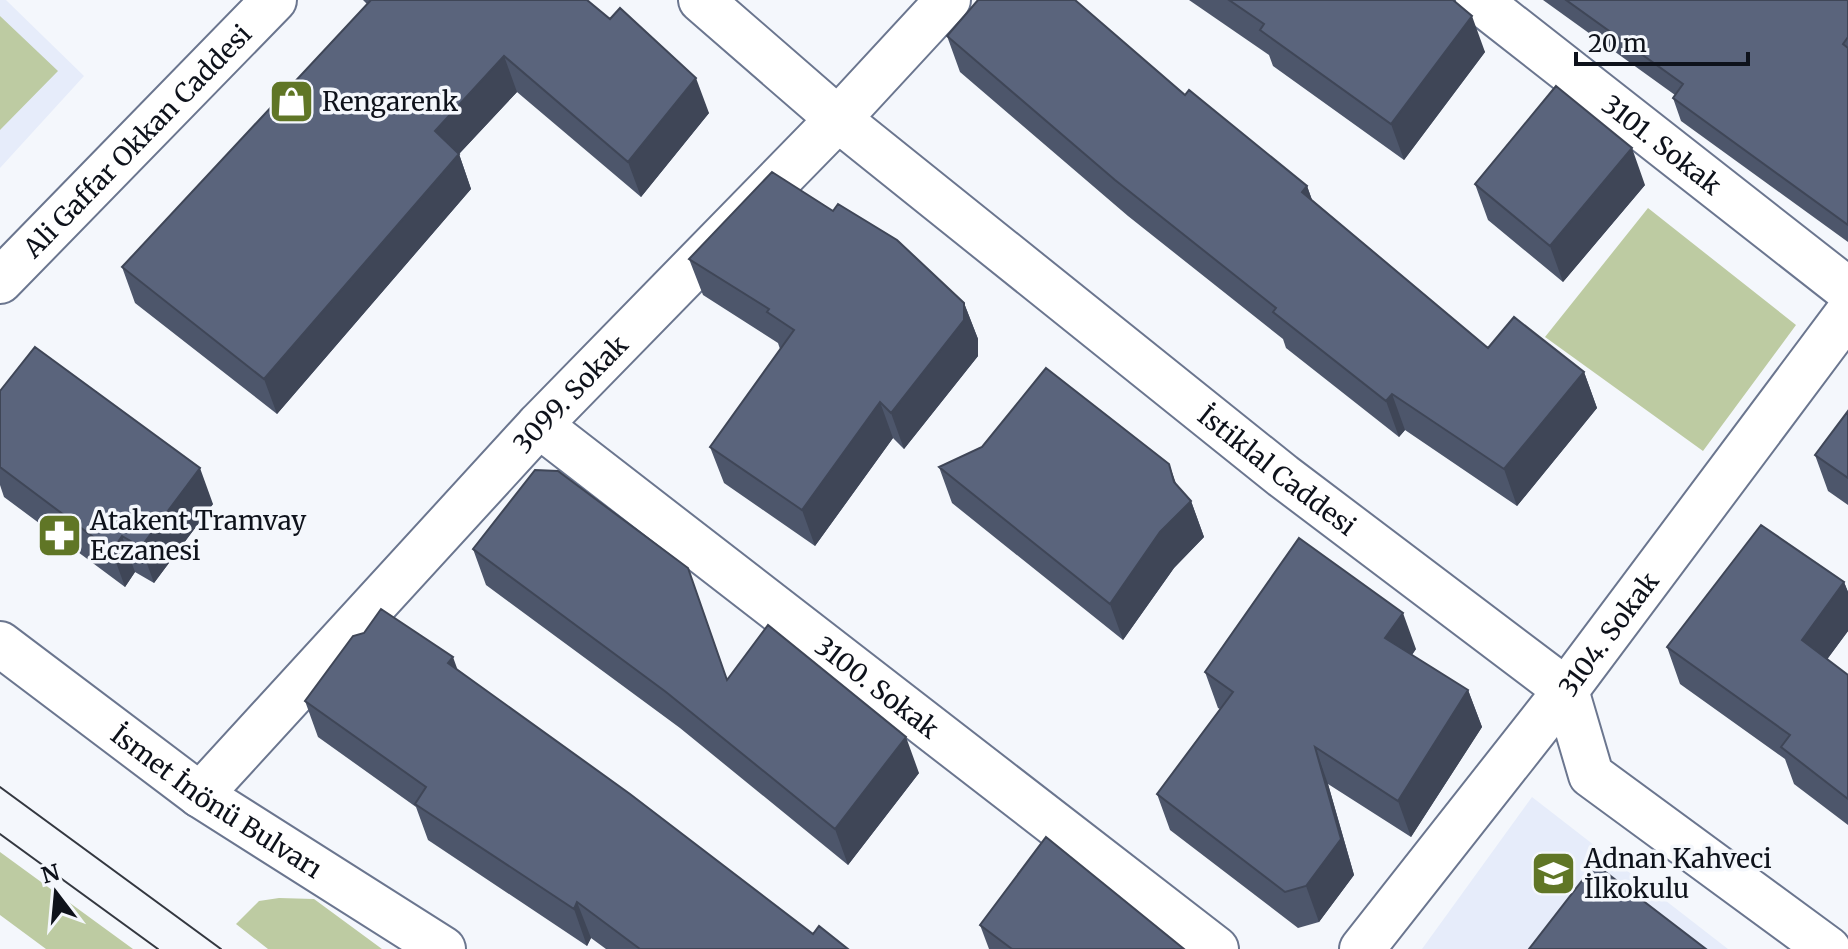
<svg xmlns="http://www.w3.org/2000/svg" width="1848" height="949" font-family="Merriweather,serif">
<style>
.built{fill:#e6ecfa}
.green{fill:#bdcba2}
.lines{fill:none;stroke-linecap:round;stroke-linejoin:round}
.minor-casing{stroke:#6b768f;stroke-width:48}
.tertiary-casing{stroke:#6b768f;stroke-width:48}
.primary-casing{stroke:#6b768f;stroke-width:48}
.minor{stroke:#fff;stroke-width:44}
.tertiary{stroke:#fff;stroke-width:44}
.primary{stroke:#fff;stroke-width:44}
.tram{stroke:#343840;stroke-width:2}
.wall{fill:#4d566b}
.shaded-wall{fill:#3f4657}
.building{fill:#5a647c;stroke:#3f4657;stroke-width:2}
.labels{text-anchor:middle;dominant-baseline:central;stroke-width:7;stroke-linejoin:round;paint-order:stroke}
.poi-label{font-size:26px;fill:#0e121b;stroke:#f4f7fc;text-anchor:start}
.street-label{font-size:26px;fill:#0e121b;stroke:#f4f7fc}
</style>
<rect width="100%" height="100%" fill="#f4f7fc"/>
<!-- built -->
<path class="built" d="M0 0H6L84 76 0 168Z
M1532 797 1728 949H1422Z"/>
<!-- green -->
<path class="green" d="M0 16 58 71 0 130Z
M1648 208 1796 325 1703 451 1545 337Z
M0 852 133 949H46L0 915Z
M279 898 314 899 382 949H268L236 924 259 901Z"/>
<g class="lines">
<defs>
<g id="minor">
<path id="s1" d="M1478 0 1848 290"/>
<path id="s2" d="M539 425 1216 949"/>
<path id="s3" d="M200 795 539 425 838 119 948 0"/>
<path id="s4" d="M1362 949 1566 690 1848 313"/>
</g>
<g id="tertiary">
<path id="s5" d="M701 0 838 119 1283 476 1566 690 1591 775 1828 949"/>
<path id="s6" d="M0 281 274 0"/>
</g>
<g id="primary">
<path id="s7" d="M0 644 200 795 443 949"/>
</g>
</defs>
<!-- minor casing -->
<use href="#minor" class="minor-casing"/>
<!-- tertiary casing -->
<use href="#tertiary" class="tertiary-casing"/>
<!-- primary casing -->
<use href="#primary" class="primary-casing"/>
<!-- minor -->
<use href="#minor" class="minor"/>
<!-- tertiary -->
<use href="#tertiary" class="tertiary"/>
<!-- primary -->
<use href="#primary" class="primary"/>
<!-- tram -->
<path class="tram" d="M0 787 221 949
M0 834 158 949"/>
</g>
<!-- wall -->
<path class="wall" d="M363 0H587L709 113 641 197 517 92 459 154 471 189 277 414 135 303 122 267 367 4Z
M1189 0H1453L1485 52 1404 160 1273 66 1269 55Z
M1543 0H1848V242L1681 121 1673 98 1675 95Z
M947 36 1185 95 1307 186 1312 200 1488 348 1584 372 1597 408 1517 506 1405 430 1399 437 1286 348 1283 339 1128 216 960 72Z
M1475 184 1645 185 1563 282 1488 220Z
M689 259 964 303 978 339V356L904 449 893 438 815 546 724 483 710 447 780 349 778 343 703 295Z
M0 391 213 504 154 583 135 572 125 587 4 497 0 485Z
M1848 411V505L1828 491 1815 455Z
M939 467 1191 501 1204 537 1174 568 1123 640 952 503Z
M473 549 728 679 919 773 848 865 680 728 486 585Z
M1844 582 1848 592V631L1827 659 1848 675V825L1794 784 1785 759 1680 684 1667 647Z
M364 633 457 669 813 934 848 949H606L591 938 587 946 428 840 416 807 318 737 305 701Z
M1416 649 1412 655 1468 690 1482 727 1411 837 1328 784 1354 875 1319 922 1298 928 1170 830 1157 794 1220 709 1218 708 1205 672Z
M980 925 1184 949H989Z"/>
<!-- shaded-wall -->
<path class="shaded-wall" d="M1472 16 1485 52 1404 160 1391 124Z
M504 56 517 92 459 154 471 189 277 414 264 379 435 131Z
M696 78 709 113 641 197 628 162Z
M1632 148 1645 185 1563 282 1550 246Z
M1307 186 1320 222 1302 192Z
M964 303 978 339V356L904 449 891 413Z
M1584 372 1597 408 1517 506 1504 469Z
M1392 394 1405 430 1399 437 1386 401Z
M880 402 893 438 815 546 802 510Z
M1169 464 1182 500 1191 501 1204 537 1174 568 1123 640 1110 604 1174 482Z
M200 468 213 504 154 583 141 547Z
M122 536 135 572 125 587 112 551Z
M1844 582 1848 592V631L1815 676 1802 640Z
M1403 613 1416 649 1398 674 1385 638Z
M453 657 466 693 448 663Z
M1468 690 1482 727 1411 837 1398 801Z
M906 737 919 773 848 865 835 829Z
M1315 747 1328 784 1354 875 1319 922 1306 886Z
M577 902 591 938 587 946 574 909Z"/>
<!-- building -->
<path class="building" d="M371 0H587L610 19 620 8 696 78 628 162 504 56 435 131 459 154 264 379 122 267Z
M978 0H1075L1185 95 1189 90 1307 186 1302 192 1488 348 1514 317 1584 372 1504 469 1392 394 1386 401 1273 312 1276 308 1115 180 947 36Z
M1229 0H1453L1472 16 1391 124 1260 30 1264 24Z
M1566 0H1848V37L1843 44 1848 48V225L1673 98 1683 84Z
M1556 86 1632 148 1550 246 1475 184Z
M772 172 833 211 838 204 897 240 964 303V320L891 413 880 402 802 510 710 447 794 330 767 312 769 309 689 259Z
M35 347 200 468 141 547 122 536 112 551 0 467V391Z
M1046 368 1169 464 1174 482 1191 501 1160 532 1110 604 939 467 982 447Z
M1848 411V478L1815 455Z
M535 470 558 471 688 568 727 680 768 625 906 737 835 829 666 692 473 549Z
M1761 525 1844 582 1802 640 1848 675V799L1781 747 1790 735 1667 647Z
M1299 538 1403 613 1385 638 1468 690 1398 801 1315 747 1341 839 1306 886 1285 892 1157 794 1233 692 1205 672Z
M381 609 453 657 448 663 630 794 813 934 819 926 848 949H640L577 902 574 909 415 804 426 787 305 701 353 636 364 633Z
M1046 837 1184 949H1012L980 925Z
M1595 864 1706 949H1529Z"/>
<!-- icons -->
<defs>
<symbol id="shop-square" viewBox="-11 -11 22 22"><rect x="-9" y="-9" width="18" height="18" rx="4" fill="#607626" stroke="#f4f7fc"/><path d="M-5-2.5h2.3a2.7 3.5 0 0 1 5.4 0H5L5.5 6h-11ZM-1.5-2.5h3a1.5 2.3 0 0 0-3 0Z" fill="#fff"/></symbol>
<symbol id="pharmacy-square" viewBox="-11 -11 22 22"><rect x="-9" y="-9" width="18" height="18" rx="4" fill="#607626" stroke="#f4f7fc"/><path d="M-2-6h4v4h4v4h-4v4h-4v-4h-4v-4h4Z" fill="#fff"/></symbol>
<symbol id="school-square" viewBox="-11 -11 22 22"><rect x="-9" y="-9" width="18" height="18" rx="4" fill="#607626" stroke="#f4f7fc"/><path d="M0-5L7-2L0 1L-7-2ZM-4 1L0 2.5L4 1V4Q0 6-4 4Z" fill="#fff"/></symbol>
</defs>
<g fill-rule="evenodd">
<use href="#shop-square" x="266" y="76" width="51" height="51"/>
<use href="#pharmacy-square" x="34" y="510" width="51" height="51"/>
<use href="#school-square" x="1528" y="848" width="51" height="51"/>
</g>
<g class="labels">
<!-- poi labels -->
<g class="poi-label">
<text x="322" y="101">Rengarenk</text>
<text x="90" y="520">Atakent Tramvay<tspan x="90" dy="30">Eczanesi</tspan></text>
<text x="1584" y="858">Adnan Kahveci<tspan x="1584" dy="30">İlkokulu</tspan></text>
</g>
<!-- street labels -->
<g class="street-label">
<text stroke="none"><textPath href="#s6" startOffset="196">Ali Gaffar Okkan Caddesi</textPath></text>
<text stroke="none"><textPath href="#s1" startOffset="234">3101. Sokak</textPath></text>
<text stroke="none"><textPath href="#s3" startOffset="546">3099. Sokak</textPath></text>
<text stroke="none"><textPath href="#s5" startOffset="744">İstiklal Caddesi</textPath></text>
<text stroke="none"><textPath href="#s4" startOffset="400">3104. Sokak</textPath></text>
<text stroke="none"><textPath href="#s2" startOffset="428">3100. Sokak</textPath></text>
<text stroke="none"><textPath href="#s7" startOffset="268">İsmet İnönü Bulvarı</textPath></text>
</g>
</g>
<!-- north arrow -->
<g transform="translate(56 893) rotate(344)" stroke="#f4f7fc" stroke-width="6" paint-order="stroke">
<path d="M0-6L14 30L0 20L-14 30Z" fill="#0e121b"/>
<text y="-12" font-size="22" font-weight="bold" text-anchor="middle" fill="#0e121b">N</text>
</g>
<!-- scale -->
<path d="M1576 52v12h172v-12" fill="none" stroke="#0e121b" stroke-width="4"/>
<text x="1588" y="52" font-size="24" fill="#0e121b" stroke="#f4f7fc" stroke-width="6" paint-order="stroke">20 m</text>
</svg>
